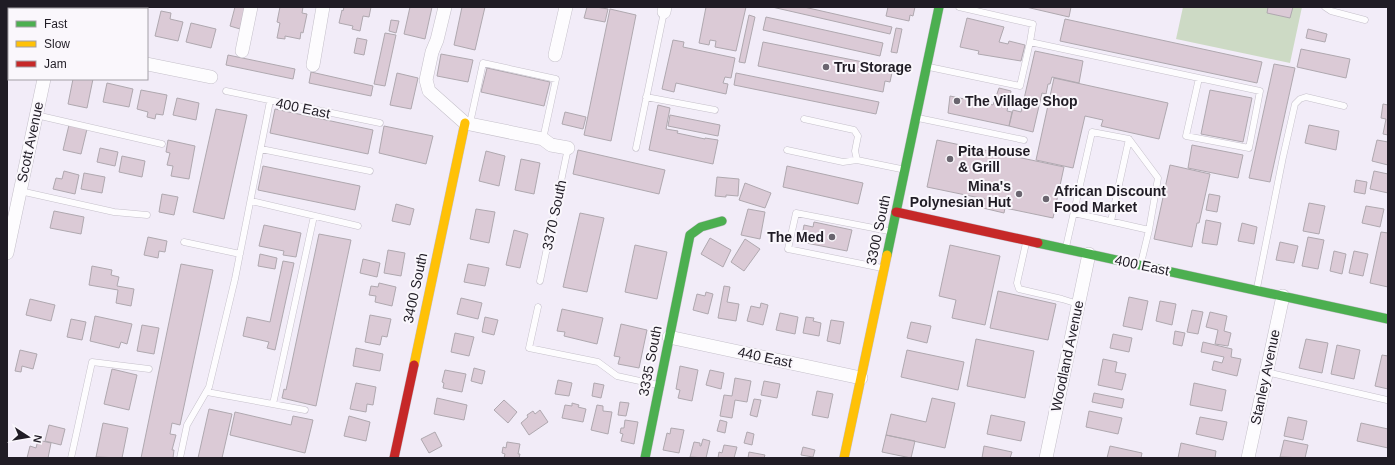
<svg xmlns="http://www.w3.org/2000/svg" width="1395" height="465" font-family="Arial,sans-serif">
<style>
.green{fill:#cddac5}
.building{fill:#dbcad6;stroke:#afa8af}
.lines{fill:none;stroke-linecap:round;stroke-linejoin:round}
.lane-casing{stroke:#c5c0ca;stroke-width:7}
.street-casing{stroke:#c5c0ca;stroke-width:14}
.fast-casing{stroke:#c5c0ca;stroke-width:10}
.slow-casing{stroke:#c5c0ca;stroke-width:10}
.jam-casing{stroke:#c5c0ca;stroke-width:10}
.lane{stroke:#fdfcfe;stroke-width:6}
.street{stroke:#fdfcfe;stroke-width:13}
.fast{stroke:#4caf50;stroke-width:9}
.slow{stroke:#ffc107;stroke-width:9}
.jam{stroke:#c62828;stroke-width:9}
.poi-dot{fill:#6a656f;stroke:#faf7fc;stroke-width:1.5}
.labels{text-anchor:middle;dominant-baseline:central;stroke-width:4;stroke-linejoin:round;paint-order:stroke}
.poi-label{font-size:14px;font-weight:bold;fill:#201c25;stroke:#faf7fc;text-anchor:start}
.street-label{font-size:14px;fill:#201c25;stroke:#faf7fc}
</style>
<rect width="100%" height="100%" fill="#f2ecf8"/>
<!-- green -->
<path class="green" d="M1183 7H1302L1290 63 1176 39Z"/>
<!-- building -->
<path class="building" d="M235 7H245L240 29 230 26Z
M280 7H303L302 13 307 14 303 33 301 32 300 39 285 36V39L277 38 280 23 277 22Z
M344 7H371L369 17 363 16 360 31 352 29 353 26 339 23 342 10 343 11Z
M410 7H432L425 39 404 34Z
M462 7H485L475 50 454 45Z
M587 7H596L608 9 605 22 584 18Z
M706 7H746L736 51 715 47 716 41 710 40 709 45 699 43Z
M772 7H804L892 27 890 34Z
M888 7H915L913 16 910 15 909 21 886 16Z
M1026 7H1071L1069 17Z
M1268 7H1293L1290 18 1267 13Z
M610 9 636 15 611 141 584 135Z
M161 11 171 13 170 19 183 22 178 41 155 36Z
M749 15 755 17 745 63 739 62Z
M766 17 883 43 880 56 763 30Z
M967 18 1004 27 999 42 1008 44 1009 41 1025 45 1021 61 978 54 979 51 960 47Z
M1065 19 1262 62 1257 83 1060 41Z
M391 20 399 21 396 33 389 31Z
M191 23 216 29 211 48 186 42Z
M896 28 902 29 897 53 891 52Z
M1308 29 1327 34 1325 42 1306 38Z
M385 33 396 35 385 86 374 84Z
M357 38 367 40 364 55 354 53Z
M673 40 684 42 683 47 735 58 731 78 725 77 723 83 728 84 726 94 676 83 674 92 662 89Z
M763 42 893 68 890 82 885 81 883 92 758 66Z
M1301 49 1350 59 1346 78 1297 67Z
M1035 51 1083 61 1079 83 1052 77 1050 84H1048L1046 94 1042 93 1033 132 1009 126 1013 110 1021 112Z
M441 54 473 60 468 82 437 76Z
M228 55 295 69 293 79 226 65Z
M1274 64 1295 68 1270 182 1249 178Z
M487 68 550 82 544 106 481 92Z
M311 72 373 86 371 96 309 83Z
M397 73 418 78 411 109 390 105Z
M736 73 879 102 876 114 734 85Z
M1054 78 1168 103 1159 139 1101 126 1103 120 1085 116 1073 168 1036 160Z
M73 79H93L87 108 68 104Z
M107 83 133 89 129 107 103 102Z
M999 88 1011 91 1007 111 1012 112 1009 126 948 113 950 96 993 105Z
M141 90 167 95 163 115 156 114 155 119 147 117 148 112 137 109Z
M1210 90 1252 98 1243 142 1201 134Z
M177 98 199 103 196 120 173 115Z
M1383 104 1388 105V135L1383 134 1386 119 1381 118Z
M658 105 670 108 666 129 678 131 677 133 705 139V138L718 140 713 164 649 150Z
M216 109 247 115 224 219 193 212Z
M275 109 373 130 368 154 270 133Z
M565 112 586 117 583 129 562 124Z
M670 115 720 125 718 136 668 126Z
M69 125 87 129 81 154 63 150Z
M1309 125 1339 131 1336 150 1305 143Z
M384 126 433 136 426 164 379 153Z
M168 140 195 146 189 179 171 176 173 166 167 165 170 153 166 152Z
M937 140 1064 167 1053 218 1005 208 1004 213 983 208 985 199 927 187Z
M1377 140 1388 142V165L1372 161Z
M1192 145 1243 155 1238 178 1188 168Z
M100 148 118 152 115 166 97 162Z
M578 150 665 170 659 194 573 174Z
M486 151 505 156 499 186 479 181Z
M122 156 145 161 142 177 119 172Z
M521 159 540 163 534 194 515 190Z
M1170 165 1210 174 1199 223H1197L1192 247 1154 239Z
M263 166 360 186 355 210 258 190Z
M787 166 863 183 858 204 783 187Z
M64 171 79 175 75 194 53 189 56 178 62 179Z
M1374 171 1388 174V193L1370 189Z
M84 173 105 177 102 193 81 189Z
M717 177 739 179 738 196 726 195V197L715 196Z
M1356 180 1367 182 1365 194 1354 192Z
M745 183 771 193 765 208 739 200Z
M162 194 178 197 174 215 159 212Z
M1209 194 1220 196 1217 212 1206 210Z
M1309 203 1325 206 1319 234 1303 231Z
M396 204 414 209 410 225 392 221Z
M1366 206 1384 209 1380 227 1362 223Z
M476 209 495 212 489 243 470 239Z
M748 209 765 212 760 239 741 235Z
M54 211 84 217 81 234 50 228Z
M580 213 604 218 587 292 563 287Z
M1206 220 1221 223 1217 245 1202 243Z
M814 222 852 230 847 251 801 242 804 225 813 227Z
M1242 223 1257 227 1254 244 1238 241Z
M264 225 301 233 296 257 283 255 284 251 259 246Z
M514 230 528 234 520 268 506 265Z
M1381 232 1388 233V287L1370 283Z
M319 234 351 240 316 406 282 398 284 389 286 390Z
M148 237 167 241 165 252 159 251 158 258 144 255Z
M1308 237 1324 240 1318 269 1302 266Z
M710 238 731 250 723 267 701 254Z
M745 239 760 249 744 271 731 262Z
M1280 242 1298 246 1294 263 1276 260Z
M635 245 667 252 657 299 625 292Z
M950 245 1000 256 985 325 952 318 956 300 939 296Z
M388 250 405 253 401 276 384 273Z
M1334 251 1346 254 1342 274 1330 271Z
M1354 251 1368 254 1363 276 1349 273Z
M260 254 277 258 275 269 258 266Z
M363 259 380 263 377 277 360 273Z
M283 261 294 263 275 350 267 348 269 342 243 336 247 317 270 322Z
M181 264 213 270 180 425 172 423 170 434 176 435 172 450H174L173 458H141Z
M468 264 489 268 485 286 464 282Z
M92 266 112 270 111 275 119 277 117 286 134 289 131 306 116 303 118 290 89 285Z
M379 283 396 287 392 306 375 302 376 296 369 295 371 286 378 287Z
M724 286 730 287 727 302 739 304 736 321 718 318Z
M998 291 1056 304 1048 340 990 328Z
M706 292 713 294 708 314 693 310 697 294 705 296Z
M1129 297 1148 301 1142 330 1123 326Z
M461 298 482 303 478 319 457 314Z
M30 299 55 305 51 321 26 315Z
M1160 301 1176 304 1172 325 1156 321Z
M761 303 768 305 763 325 747 321 751 306 760 308Z
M562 309 603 318 597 344 564 336 565 332 557 331Z
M1192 310 1203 312 1198 334 1187 332Z
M1210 312 1227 316 1224 331 1231 333 1228 346 1215 344 1218 330 1206 327Z
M780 313 798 317 795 334 776 330Z
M370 315 391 319 387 337 382 336 380 345 365 342Z
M95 316 132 324 127 344 121 342 119 348 90 341Z
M485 317 498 320 494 335 482 332Z
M806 317 814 318 813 321 821 323 819 336 803 333Z
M71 319 86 322 82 340 67 337Z
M831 320 844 322 840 344 827 341Z
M911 322 931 326 927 343 907 338Z
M621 324 647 330 639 368 618 364 620 357 614 356Z
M142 325 159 328 154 354 137 351Z
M1175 331 1185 333 1182 346 1173 344Z
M455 333 474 337 469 356 451 352Z
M1113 334 1132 338 1129 352 1110 348Z
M976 339 1034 351 1025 398 967 386Z
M1306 339 1328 343 1322 373 1299 368Z
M1203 342 1232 349 1231 357 1241 359 1237 376 1212 370 1214 361 1222 363 1224 357 1201 352Z
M1337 345 1360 350 1354 379 1331 374Z
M356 348 383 354 380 371 353 366Z
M20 350 37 354 33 369 22 366 21 372 15 371Z
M907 350 964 362 958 390 901 377Z
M1382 355 1388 356V389L1375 386Z
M1103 359 1117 362 1115 372 1126 374 1122 390 1098 385Z
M680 366 698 370 692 401 678 398 680 390 676 389Z
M474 368 485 371 482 384 471 381Z
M112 369 137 375 129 410 104 404Z
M445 370 466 374 462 392 443 388 444 383 442 382Z
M710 370 724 373 721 389 706 385Z
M735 378 751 381 747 402 735 400 732 418 720 416 724 395 732 396Z
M558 380 572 383 569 396 555 394Z
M764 381 780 384 777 398 761 395Z
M356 383 376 387 373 405 367 404 366 412 350 409Z
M594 383 604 385 601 398 592 396Z
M1194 383 1226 390 1222 411 1190 405Z
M817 391 833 394 828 418 812 415Z
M1094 393 1124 399 1122 408 1092 402Z
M437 398 467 405 464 420 434 414Z
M932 398 955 403 945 448 886 435 891 414 926 422Z
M754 399 761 400 757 417 750 415Z
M504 400 517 412 508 423 494 410Z
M620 402 629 403 626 416 618 415Z
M572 403 579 405 578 407 586 409 583 422 562 418 565 405 572 406Z
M597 405 603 406V411L612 412 608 434 591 430Z
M209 409 232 414 222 458H198Z
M540 410 548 422 529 435 521 423 528 417 527 415 533 411 535 414Z
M1089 411 1122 418 1118 434 1086 427Z
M235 412 291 425 293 416 313 420 305 453 230 435Z
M991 415 1025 422 1021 441 987 434Z
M349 416 370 422 366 441 344 436Z
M1200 417 1227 422 1223 440 1196 434Z
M1288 417 1307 421 1303 440 1284 436Z
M625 420 638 422 634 444 621 441 623 434 620 433 621 428H624Z
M720 420 727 422 725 433 717 431Z
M103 423 128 428 122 458 96 457Z
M1361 423 1388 429V448L1357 441Z
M49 425 65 429 61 445 45 441Z
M671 428 684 430 679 453 663 450 667 433 670 434Z
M435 432 442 446 429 453 421 439Z
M747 432 754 434 752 445 744 443Z
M886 435 915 441 911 458 882 452Z
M703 439 710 441 706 458 690 457 694 442 700 443V446H701Z
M38 440 51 443 48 458H27L30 446 36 448Z
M1284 440 1308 445 1305 458 1280 457Z
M507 442 520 444 518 454H520L519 458H504L505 454 502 453 503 447 506 448Z
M1181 443 1216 451 1215 458H1178Z
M724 445 737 447 734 458H718L719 452 722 453Z
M984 446 1012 452 1010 458H982Z
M1110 446 1142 453 1141 458H1107Z
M803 447 815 450 813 457 801 455Z
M749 452 765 455 764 458H748Z"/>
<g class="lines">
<defs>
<path id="lane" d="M959 7 1033 24 1030 42 1260 91 1249 148 1186 136 1199 78
M1325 7 1331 11 1365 20
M7 63H9
M929 67 1020 86 1030 42
M226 91 380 123
M646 97 715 110
M36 115 162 144
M918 118 1024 140
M804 119 854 130 858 136 855 151 857 160
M470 123 483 63 556 79 543 139
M636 148 664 12
M261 149 370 171
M787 150 843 162 857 160 901 169
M20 191 114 212 147 215
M251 201 358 226
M1074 213 1149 230 1141 263
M1111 221 1129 139
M184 242 240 254
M1026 243 1017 283 1019 289 1062 299 1078 304
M1066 247 1092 132 1129 139 1158 178 1149 230
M882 268 788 249 796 213 889 231
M540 281 568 148
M1257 288 1283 157 1295 104 1300 99 1306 97 1344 106
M538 307 529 348 598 362 617 376 658 385
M1266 372 1387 400
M207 392 305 410
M273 404 314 216
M71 458 92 362 149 369
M180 458 187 425 209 387 235 279 270 101"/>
<path id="street" d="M445 7 437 40 432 52 426 80 429 91 465 123 543 139 551 145 568 148
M59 9V7
M664 12 665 7
M242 51 251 7
M555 55 566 7
M147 64 211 77
M313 65 323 7
M7 253 44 79
M669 337 861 378
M1046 458 1089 254
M1248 458 1283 296"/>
<path id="fast" d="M1038 243 1388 319
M887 255 939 7
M645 458 690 235 701 227 722 221"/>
<path id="slow" d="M414 365 465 123
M844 458 887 255"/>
<path id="jam" d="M896 212 1038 243
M394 458 414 365"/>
</defs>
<!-- lane casing -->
<use href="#lane" class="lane-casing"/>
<!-- street casing -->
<use href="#street" class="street-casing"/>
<!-- fast casing -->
<use href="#fast" class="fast-casing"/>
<!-- slow casing -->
<use href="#slow" class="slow-casing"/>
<!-- jam casing -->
<use href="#jam" class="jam-casing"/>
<!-- lane -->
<use href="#lane" class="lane"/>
<!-- street -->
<use href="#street" class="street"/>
<!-- fast -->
<use href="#fast" class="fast"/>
<!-- slow -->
<use href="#slow" class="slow"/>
<!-- jam -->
<use href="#jam" class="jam"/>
</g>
<!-- markers -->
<g class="poi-dot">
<circle cx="826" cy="67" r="4"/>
<circle cx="957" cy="101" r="4"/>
<circle cx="950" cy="159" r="4"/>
<circle cx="1019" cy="194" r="4"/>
<circle cx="1046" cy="199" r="4"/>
<circle cx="832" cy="237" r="4"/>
</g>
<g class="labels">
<!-- poi labels -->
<g class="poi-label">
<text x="834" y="67">Tru Storage</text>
<text x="965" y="101">The Village Shop</text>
<text x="958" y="151">Pita House<tspan x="958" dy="16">&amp; Grill</tspan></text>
<text x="1011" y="186" text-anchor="end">Mina's<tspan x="1011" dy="16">Polynesian Hut</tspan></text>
<text x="1054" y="191">African Discount<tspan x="1054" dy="16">Food Market</tspan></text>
<text x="824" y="237" text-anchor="end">The Med</text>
</g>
<!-- street labels -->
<g class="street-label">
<text transform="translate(303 108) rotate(12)">400 East</text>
<text transform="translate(30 142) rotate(-78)">Scott Avenue</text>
<text transform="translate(554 215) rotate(-78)">3370 South</text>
<text transform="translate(878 230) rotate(-78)">3300 South</text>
<text transform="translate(1142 265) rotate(12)">400 East</text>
<text transform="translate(415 288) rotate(-78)">3400 South</text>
<text transform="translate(1067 356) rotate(-78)">Woodland Avenue</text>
<text transform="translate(765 357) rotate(12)">440 East</text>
<text transform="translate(650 361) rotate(-79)">3335 South</text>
<text transform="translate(1265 377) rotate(-78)">Stanley Avenue</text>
</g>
</g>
<!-- border -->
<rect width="1395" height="465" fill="none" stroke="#201c25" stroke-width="16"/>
<!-- legend -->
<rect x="8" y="8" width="140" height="72" fill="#faf7fc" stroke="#a39fa6"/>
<rect x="16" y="21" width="20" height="6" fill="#4caf50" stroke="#a39fa6"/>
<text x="44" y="28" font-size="12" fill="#201c25">Fast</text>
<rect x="16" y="41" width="20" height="6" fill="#ffc107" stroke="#a39fa6"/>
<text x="44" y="48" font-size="12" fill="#201c25">Slow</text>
<rect x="16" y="61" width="20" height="6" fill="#c62828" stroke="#a39fa6"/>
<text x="44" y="68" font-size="12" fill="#201c25">Jam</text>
<!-- north arrow -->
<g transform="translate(28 437) rotate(102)" stroke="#faf7fc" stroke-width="3" paint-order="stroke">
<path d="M0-3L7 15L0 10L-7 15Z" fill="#201c25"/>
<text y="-6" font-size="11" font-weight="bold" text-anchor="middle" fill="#201c25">N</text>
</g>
</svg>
